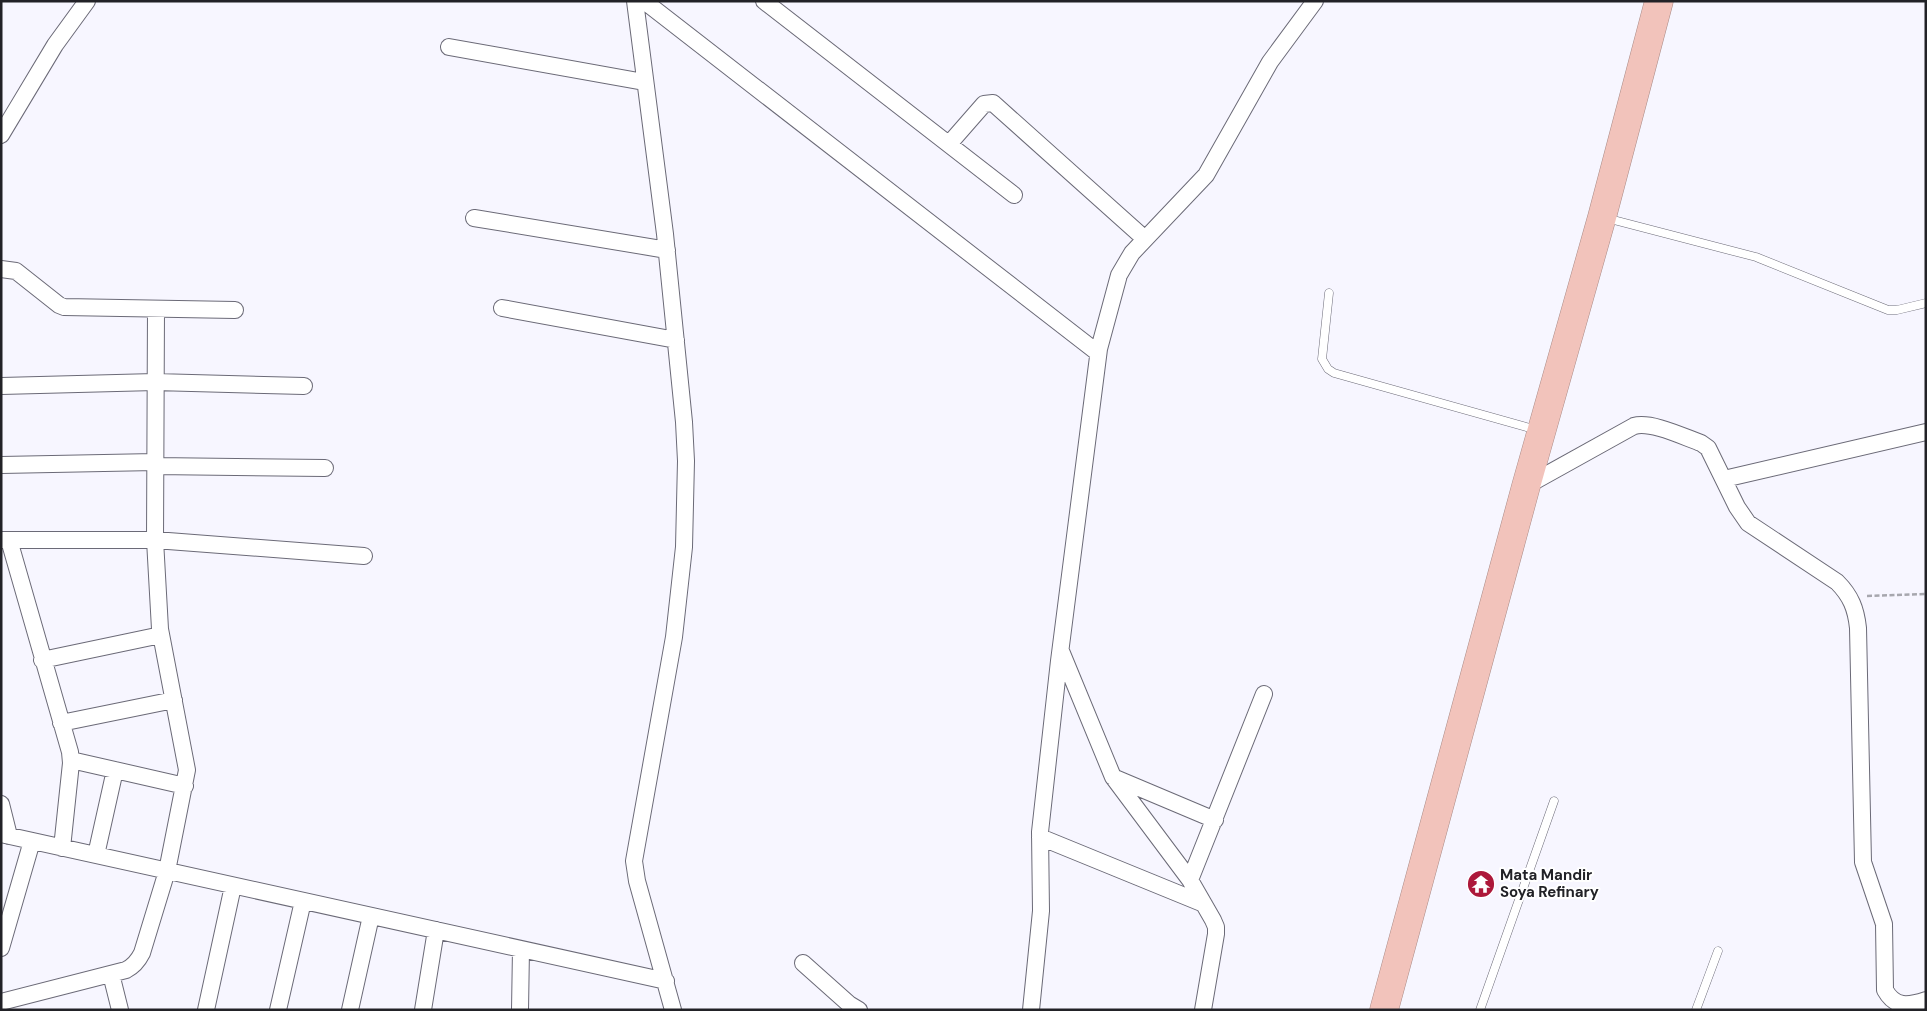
<svg xmlns="http://www.w3.org/2000/svg" width="1927" height="1011" font-family="'DM Sans',sans-serif">
<style>
.lines{fill:none;stroke-linecap:round;stroke-linejoin:round}
.lane-casing{stroke:#6b6a77;stroke-width:9}
.street-casing{stroke:#6b6a77;stroke-width:18}
.highway-casing{stroke:#a98b87;stroke-width:29}
.path{stroke:#a7a7ae;stroke-width:2.5;stroke-dasharray:5 2.5;stroke-linecap:butt}
.lane{stroke:#fff;stroke-width:8}
.street{stroke:#fff;stroke-width:16}
.highway{stroke:#f2c3bb;stroke-width:28}
.labels{text-anchor:middle;dominant-baseline:central;stroke-width:4;stroke-linejoin:round;paint-order:stroke}
.poi-label{font-size:15px;font-weight:bold;fill:#222227;stroke:#fff;text-anchor:start}
</style>
<rect width="100%" height="100%" fill="#f7f6ff"/>
<g class="lines">
<defs>
<path id="lane" d="M1606 218 1756 257 1888 310H1897L1926 303
M1329 293 1322 359 1328 369 1334 373 1537 430
M1480 1010 1554 801
M1696 1010 1718 951"/>
<path id="street" d="M635 1 665 234 684 422 686 461 684 547 674 637 634 861 637 881 673 1010
M644 1 1098 353
M764 1 1014 195
M449 47 644 82
M1 135 55 45 87 1
M949 144 984 104 993 103 1145 239
M474 218 667 250
M1 269 16 271 59 305 64 307 235 310
M502 308 676 340
M1 386 155 382 304 386
M1 465 155 462
M155 466 325 468
M1724 479 1926 432
M1526 486 1634 426C1651 421 1684 437 1701 443L1708 448 1737 507 1748 523 1837 582C1851 596 1856 609 1858 628L1863 862 1884 924 1885 990C1895 1008 1908 1006 1926 1000
M1 540H155L364 556
M9 540 70 752 71 763 62 848
M1061 651 1113 777 1190 880 1213 920 1216 927V934L1203 1010
M42 660 161 635
M61 723 174 700
M71 760 185 786
M1113 777 1215 820
M1 804 9 836
M1 834 666 981
M1040 837 1204 904
M96 855 115 770
M1190 880 1264 694
M1 948 32 841
M803 963 849 1004 859 1010
M111 974 120 1010
M1 1002 126 970C134 966 138 961 142 953L167 871 187 770 160 629 155 540 156 309
M206 1010 233 886
M278 1010 303 901
M350 1010 371 916
M423 1010 436 930
M520 1010 521 949
M1031 1010 1041 911 1040 832 1059 661 1099 349 1119 275 1132 253 1206 175 1270 62 1315 1"/>
<path id="highway" d="M1384 1010 1526 486 1602 217 1659 1"/>
</defs>
<!-- lane casing -->
<use href="#lane" class="lane-casing"/>
<!-- street casing -->
<use href="#street" class="street-casing"/>
<!-- highway casing -->
<use href="#highway" class="highway-casing"/>
<!-- path -->
<path class="path" d="M1867 596 1926 594"/>
<!-- lane -->
<use href="#lane" class="lane"/>
<!-- street -->
<use href="#street" class="street"/>
<!-- highway -->
<use href="#highway" class="highway"/>
</g>
<!-- icons -->
<defs>
<symbol id="temple-disc" viewBox="-11 -11 22 22"><circle r="9.5" fill="#ad183a" stroke="#fff"/><path d="M0-6L5-2H3V0L6.5 2.5H4V6H1.5V3h-3V6H-4V2.5H-6.5L-3 0V-2H-5Z" fill="#fff"/></symbol>
</defs>
<g fill-rule="evenodd">
<use href="#temple-disc" x="1465" y="868" width="32" height="32"/>
</g>
<g class="labels">
<!-- poi labels -->
<g class="poi-label">
<text x="1500" y="875">Mata Mandir<tspan x="1500" dy="17">Soya Refinary</tspan></text>
</g>
</g>
<!-- border -->
<rect width="1927" height="1011" fill="none" stroke="#222227" stroke-width="5"/>
</svg>
